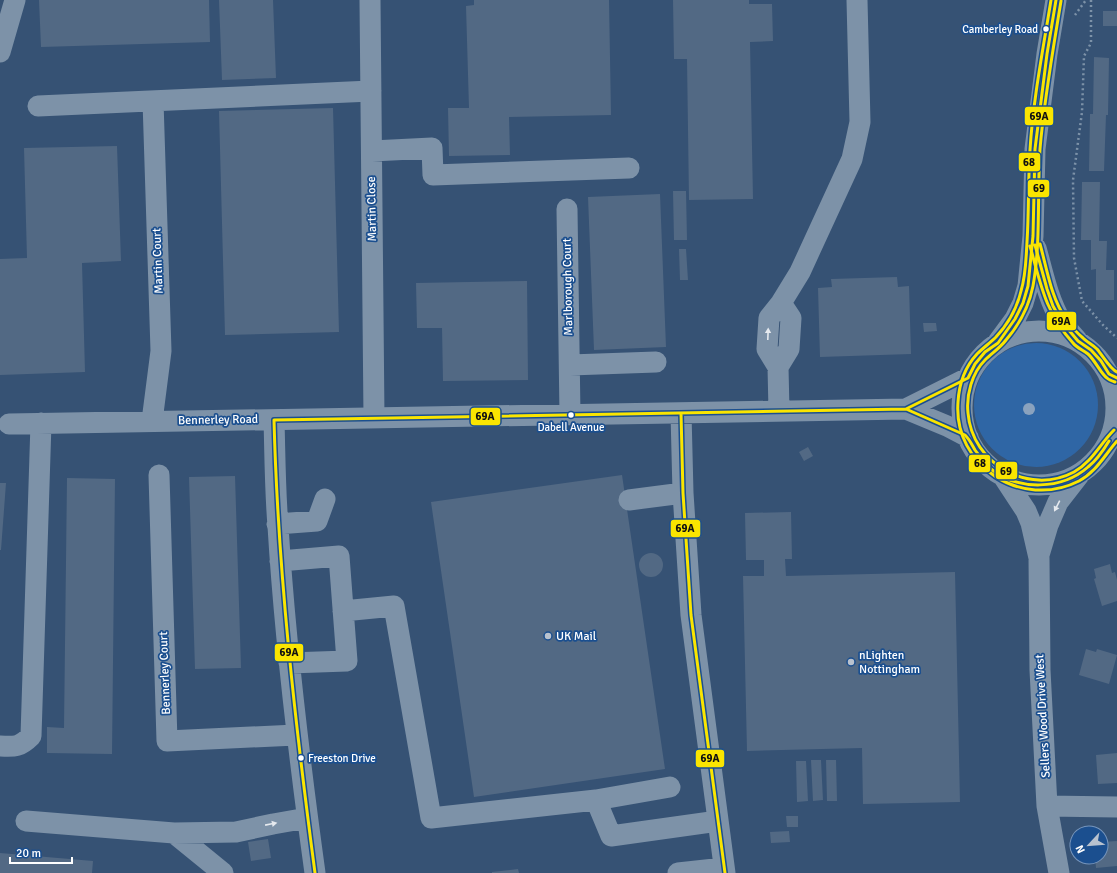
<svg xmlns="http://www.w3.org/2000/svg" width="1117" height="873" font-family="Signika,sans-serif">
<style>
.green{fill:#2f66a5}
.building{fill:#526984}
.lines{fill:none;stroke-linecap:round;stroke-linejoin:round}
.path{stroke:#7d92a8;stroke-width:2.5;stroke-dasharray:2 3;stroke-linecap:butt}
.minor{stroke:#7d92a8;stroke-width:21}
.bus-1-casing{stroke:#1b4f8f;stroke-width:6}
.bus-2-casing{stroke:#1b4f8f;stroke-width:6}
.bus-3-casing{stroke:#1b4f8f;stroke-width:6}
.bus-1{stroke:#fae500;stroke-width:3}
.bus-2{stroke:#fae500;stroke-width:3}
.bus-3{stroke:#fae500;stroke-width:3}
.tree{fill:#8aa2be}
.oneway{fill:#e5e9ee}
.bus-dot{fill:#fff;stroke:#1b4f8f;stroke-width:1.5}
.poi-dot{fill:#b9c2ce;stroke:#1b4f8f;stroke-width:1.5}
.labels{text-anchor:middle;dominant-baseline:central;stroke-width:3.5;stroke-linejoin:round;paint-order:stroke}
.bus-label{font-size:11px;fill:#fff;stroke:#1b4f8f;text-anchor:end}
.street-label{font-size:12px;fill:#fff;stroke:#1b4f8f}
.poi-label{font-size:12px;fill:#fff;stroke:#1b4f8f;text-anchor:start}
.line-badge{stroke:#1b4f8f;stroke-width:1.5}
.pale-badge-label{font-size:11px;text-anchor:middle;font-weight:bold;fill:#111}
</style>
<rect width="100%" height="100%" fill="#365274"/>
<!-- green -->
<path class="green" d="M974 405a62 62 0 1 1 124 0a62 62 0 1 1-124 0Z"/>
<!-- building -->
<path class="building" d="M39 0H209L210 42 41 47Z
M219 0H273L276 78 222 80Z
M474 0H609L611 115 509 117 510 155 449 156 448 108H469L466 6 474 5Z
M673 0H749V4H772L773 41 750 42 753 199 689 200 687 59H674Z
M1103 11H1117V26H1103Z
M1094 57 1109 58 1108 115H1106L1104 171H1089L1090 114H1093Z
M333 108 339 332 225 335 219 111Z
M117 146 121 261 82 263 85 372 0 375V259L27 258 24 148Z
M1082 182H1100L1099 241H1107L1106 270H1114V300H1096V269L1091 270V240H1081Z
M673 191H686L687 240H674Z
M660 194 666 347 594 350 588 197Z
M679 249H686L688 280H680Z
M897 277 898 287 909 286 911 354 820 357 818 288 832 287 831 279Z
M527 281 528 380 443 381 442 328H417L416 283Z
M923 323H936L937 331 924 332Z
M808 447 813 456 804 461 799 452Z
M622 475 665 769 474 797 431 502Z
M235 476 241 668 195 669 189 477Z
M67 478 115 479 112 754 47 753V727L64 728Z
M0 483H6L1 550H0Z
M791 512 792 559H785L786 576 955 572 960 802 863 804 862 748 747 751 743 576H764V560H746L745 513Z
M639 565a12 12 0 1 1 24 0a12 12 0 1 1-24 0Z
M1110 564 1112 573 1115 572 1117 580V601L1102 606 1094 579 1096 578 1094 569Z
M1086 649 1096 652 1097 649 1117 655 1109 684 1079 675Z
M1117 753V783L1098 784 1096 755Z
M811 760H821L823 800 813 801Z
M826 760H836L837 801H827Z
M796 761H806L808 801 797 802Z
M786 816H798V827H787Z
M789 831 790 842 771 843 770 832Z
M268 839 271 858 251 861 248 842Z
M1117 841V866L1096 868 1095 857H1101V842Z
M0 853 93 861 92 873H0Z
M518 869 519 873H492V872Z"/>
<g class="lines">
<!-- path -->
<path class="path" d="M1091 0V43L1084 56 1082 112 1073 180 1074 258 1082 301 1103 325 1117 338
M1075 15 1086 0"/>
<!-- minor -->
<path class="minor" d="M370 0 374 418
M0 52 15 0
M38 106 371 91
M372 151 432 148 433 175 629 168
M567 209 570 415
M1036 248C1043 273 1048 299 1061 321 1066 328 1072 334 1077 340
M962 408a77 77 0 1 1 154 0a77 77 0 1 1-154 0Z
M998 342 1015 319 1023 303 1028 286 1033 236 1035 149 1047 54 1056 0
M570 365 656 362
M778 367 789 349 791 318 781 303
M906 409 968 378
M779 411 778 367 767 349 769 318 781 303 800 272 852 159 860 122 857 0
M681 413 683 493 691 615 725 873
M274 420C275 455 275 490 278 526 285 642 299 757 315 873
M152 421 161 351 153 101
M9 424 906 409 947 426 968 437
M159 475 167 741 296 735
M1003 476 1026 511 1031 523 1039 558 1040 670 1047 806 1059 873
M629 500 683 493
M277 524 317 521 325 499
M1039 555 1048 525 1058 502 1079 475
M280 561 339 556 347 661 289 663
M343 611 394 606 431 818 596 800 611 836 718 821
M0 746C15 747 20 747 31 736L41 423
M596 800 670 787
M1047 806 1117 807
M26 821 174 833 223 873
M174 833 236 832 273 824 307 818
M678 873 724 868"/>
<defs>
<path id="bus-1" d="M1035 245 1047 289 1053 306 1062 322 1078 341 1091 350 1101 361 1109 374 1117 378
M906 409 968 378 975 364 985 352 998 343 1015 319 1023 303 1028 286 1033 236 1035 149 1047 54 1056 0
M681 413 683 493 691 615 725 873
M315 873C295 722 278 572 274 420L906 409 965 435C970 440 972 445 975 450 980 457 985 463 991 469 1018 491 1062 490 1088 467 1097 460 1103 451 1109 441"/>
<path id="bus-2" d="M1051 0C1043 50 1033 100 1030 150 1028 181 1029 211 1027 242 1026 258 1026 275 1021 291 1017 308 1008 324 996 337 990 343 983 348 977 354 965 367 959 385 958 402 953 466 1022 510 1079 481 1096 472 1104 456 1117 441
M1030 246C1041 285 1045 312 1073 343 1077 348 1083 350 1088 354 1095 360 1101 374 1107 378 1109 380 1112 381 1115 382"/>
<path id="bus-3" d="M1061 1C1053 50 1044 100 1040 149 1037 195 1041 242 1033 286 1029 306 1019 325 1006 340 1000 348 992 353 985 360 972 373 966 395 968 413 972 464 1029 496 1074 472 1092 462 1100 444 1114 430
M1040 244C1047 269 1051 298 1066 319 1071 326 1077 333 1083 338 1087 342 1093 345 1097 349 1103 356 1110 369 1117 372"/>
</defs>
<!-- bus-1 casing -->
<use href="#bus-1" class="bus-1-casing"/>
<!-- bus-2 casing -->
<use href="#bus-2" class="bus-2-casing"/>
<!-- bus-3 casing -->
<use href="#bus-3" class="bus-3-casing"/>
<!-- bus-1 -->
<use href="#bus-1" class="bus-1"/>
<!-- bus-2 -->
<use href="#bus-2" class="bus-2"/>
<!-- bus-3 -->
<use href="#bus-3" class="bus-3"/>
</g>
<!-- trees -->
<circle class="tree" cx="1029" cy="409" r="6"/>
<!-- one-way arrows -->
<defs><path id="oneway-solid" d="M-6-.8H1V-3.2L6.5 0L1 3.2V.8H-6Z"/></defs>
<g class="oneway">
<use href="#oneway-solid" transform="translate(768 334) rotate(-88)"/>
<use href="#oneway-solid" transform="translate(1057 506) rotate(117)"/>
<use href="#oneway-solid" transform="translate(271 824) rotate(-11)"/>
</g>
<!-- markers -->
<g class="bus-dot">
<circle cx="1046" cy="29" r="3.5"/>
<circle cx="571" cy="415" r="3.5"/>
<circle cx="301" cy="758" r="3.5"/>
</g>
<g class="poi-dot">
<circle cx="548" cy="636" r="4"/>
<circle cx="851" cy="662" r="4"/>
</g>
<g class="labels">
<!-- bus labels -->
<g class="bus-label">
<text x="1038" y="29">Camberley Road</text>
<text x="571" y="427" text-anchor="middle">Dabell Avenue</text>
<text x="308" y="758" text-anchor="start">Freeston Drive</text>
</g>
<!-- street labels -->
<g class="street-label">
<text transform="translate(372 209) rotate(-91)">Martin Close</text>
<text transform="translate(158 261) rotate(-92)">Martin Court</text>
<text transform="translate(568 287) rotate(-91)">Marlborough Court</text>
<text transform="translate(218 420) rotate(-1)">Bennerley Road</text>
<text transform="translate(165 673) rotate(-92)">Bennerley Court</text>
<text transform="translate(1043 716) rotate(-93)">Sellers Wood Drive West</text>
</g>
<!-- poi labels -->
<g class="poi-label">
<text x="556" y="636">UK Mail</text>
<text x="859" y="655">nLighten<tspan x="859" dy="14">Nottingham</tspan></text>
</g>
</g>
<g class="line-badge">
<rect x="1024" y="106" width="30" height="20" rx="4" fill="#fae500"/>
<rect x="1018" y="152" width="23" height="20" rx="4" fill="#fae500"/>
<rect x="1027" y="179" width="23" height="19" rx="4" fill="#fae500"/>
<rect x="1046" y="311" width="31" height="20" rx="4" fill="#fae500"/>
<rect x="470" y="407" width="31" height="19" rx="4" fill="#fae500"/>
<rect x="968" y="454" width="23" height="19" rx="4" fill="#fae500"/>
<rect x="995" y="461" width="23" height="19" rx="4" fill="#fae500"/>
<rect x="670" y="519" width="31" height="19" rx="4" fill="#fae500"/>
<rect x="274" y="643" width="30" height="19" rx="4" fill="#fae500"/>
<rect x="695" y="749" width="30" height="19" rx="4" fill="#fae500"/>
</g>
<g class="pale-badge-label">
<text x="1039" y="120">69A</text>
<text x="1029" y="166">68</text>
<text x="1039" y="192">69</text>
<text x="1061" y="325">69A</text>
<text x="485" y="420">69A</text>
<text x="980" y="467">68</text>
<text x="1006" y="475">69</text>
<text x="685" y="532">69A</text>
<text x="289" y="656">69A</text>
<text x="710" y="762">69A</text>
</g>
<!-- north arrow -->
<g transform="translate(1089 845) rotate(244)"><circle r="19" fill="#1b4f8f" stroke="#7695bc"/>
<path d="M0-3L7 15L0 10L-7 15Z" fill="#b9c2ce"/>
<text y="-6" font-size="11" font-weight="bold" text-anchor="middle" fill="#ffffff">N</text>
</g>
<!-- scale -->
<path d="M10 857v6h62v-6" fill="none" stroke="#ffffff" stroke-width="2"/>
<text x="16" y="857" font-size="12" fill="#ffffff" stroke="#1b4f8f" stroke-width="3" paint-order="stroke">20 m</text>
</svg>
